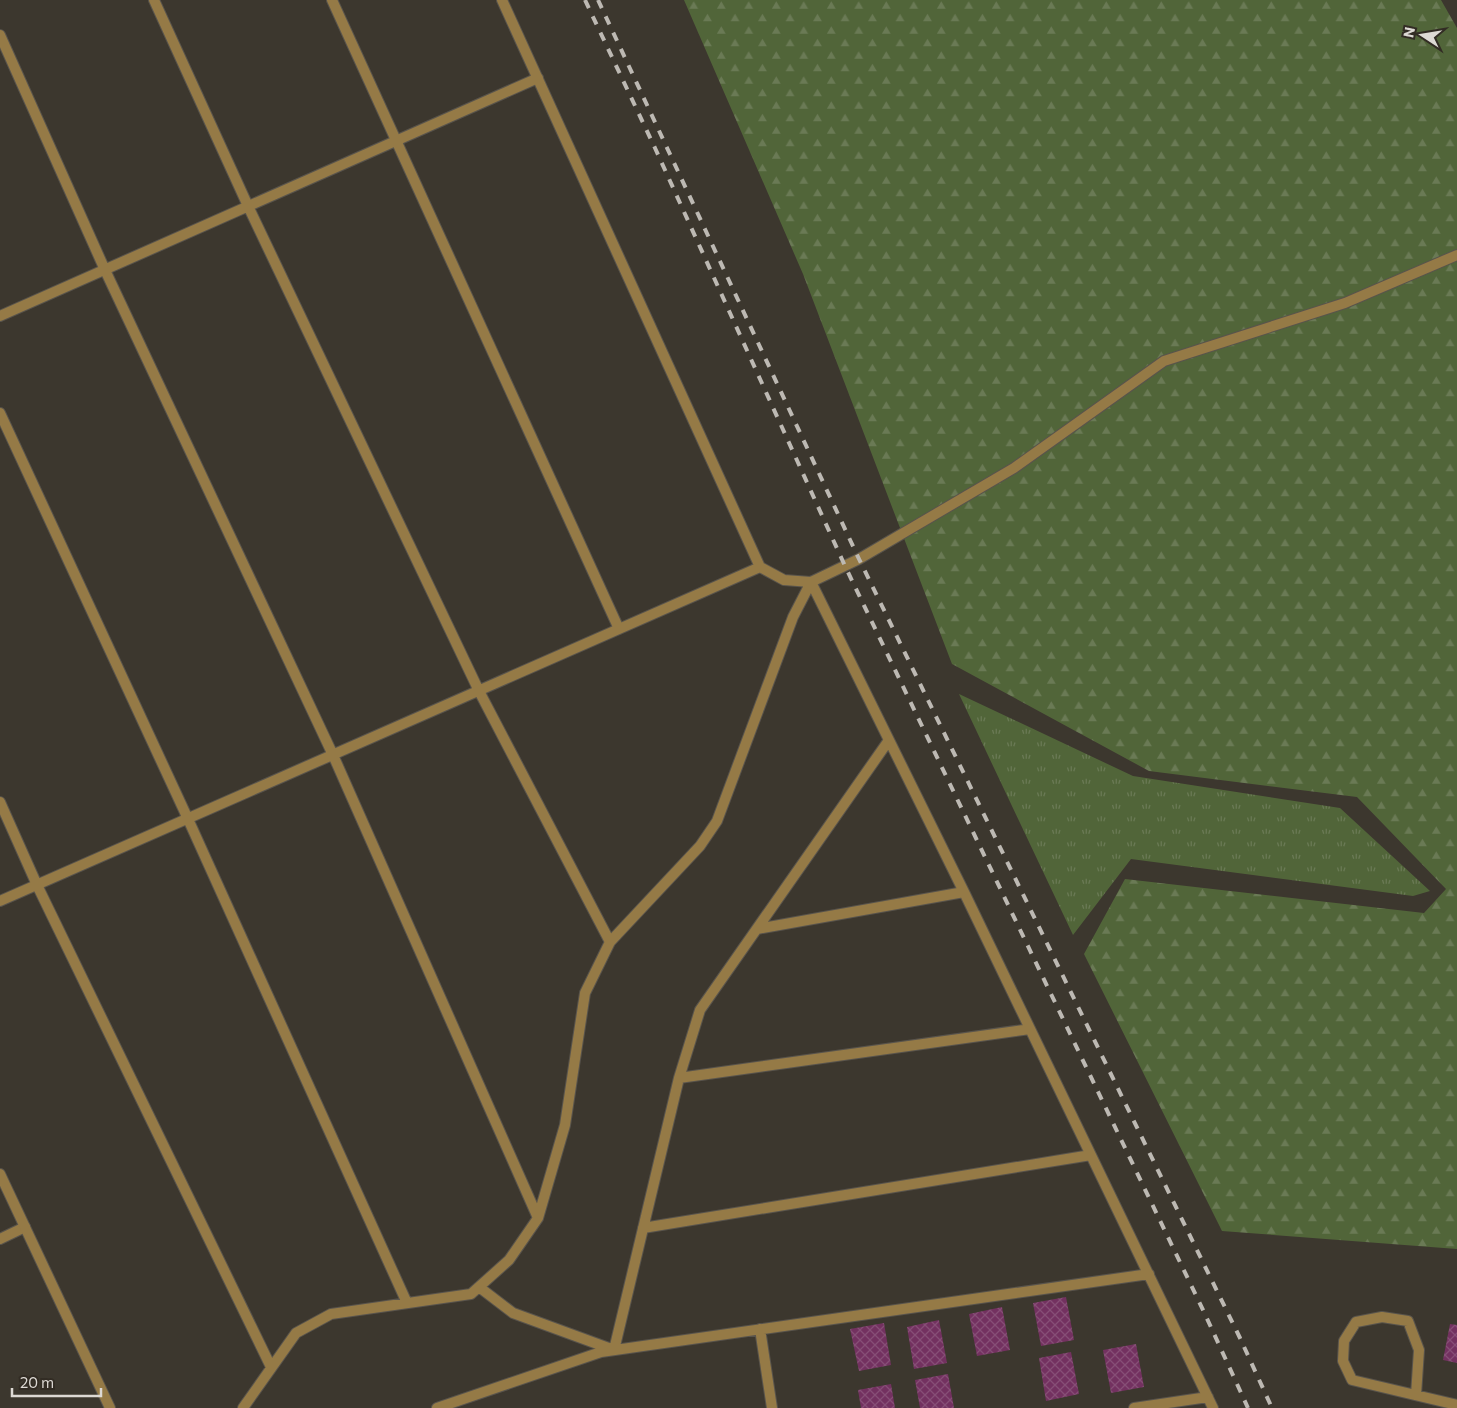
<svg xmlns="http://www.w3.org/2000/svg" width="1457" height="1408" font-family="Commissioner,sans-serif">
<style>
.grass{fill:url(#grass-tufts)}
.forest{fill:url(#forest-firs)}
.building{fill:url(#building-cross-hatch)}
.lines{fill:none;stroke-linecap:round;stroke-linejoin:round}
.minor-casing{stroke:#59544c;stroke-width:12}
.tertiary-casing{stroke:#59544c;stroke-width:12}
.minor{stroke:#957a46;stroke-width:10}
.tertiary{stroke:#957a46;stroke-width:10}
.rail{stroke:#bdb9b3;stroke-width:4;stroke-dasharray:9 9;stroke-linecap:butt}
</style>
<defs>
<pattern id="grass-tufts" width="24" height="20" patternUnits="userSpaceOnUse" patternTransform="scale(1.25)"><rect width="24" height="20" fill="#516539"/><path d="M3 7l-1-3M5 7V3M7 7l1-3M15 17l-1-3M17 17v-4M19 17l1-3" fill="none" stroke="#6a7a55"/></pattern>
<pattern id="forest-firs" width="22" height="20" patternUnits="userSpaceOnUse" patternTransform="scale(1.25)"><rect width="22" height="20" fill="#516539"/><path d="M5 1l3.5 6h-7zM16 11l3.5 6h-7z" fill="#6a7a55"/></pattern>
<pattern id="building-cross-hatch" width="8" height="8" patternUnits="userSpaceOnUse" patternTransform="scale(1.25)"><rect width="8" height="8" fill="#733160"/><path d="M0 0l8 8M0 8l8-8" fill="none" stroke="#864e76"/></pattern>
</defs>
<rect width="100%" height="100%" fill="#3c372e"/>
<!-- grass -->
<path class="grass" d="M959 694 1133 776 1340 808 1430 891 1413 896 1131 859 1073 935Z"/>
<!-- forest -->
<path class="forest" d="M684 0H1441L1457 28V1249L1222 1231 1084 954 1125 879 1424 913 1446 889 1357 797 1149 771 952 664 803 274Z"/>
<!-- building -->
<path class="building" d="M1066 1297 1074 1340 1041 1346 1033 1303Z
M1002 1307 1010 1350 977 1356 969 1314Z
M939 1320 947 1363 914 1369 907 1327Z
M884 1323 891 1365 859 1371 850 1329Z
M1450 1324 1457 1325V1363L1443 1360Z
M1136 1344 1144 1387 1111 1393 1103 1350Z
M1071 1352 1079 1394 1046 1401 1039 1358Z
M948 1374 954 1408H920L915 1380Z
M891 1384 895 1408H861L858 1390Z"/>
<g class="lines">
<defs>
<path id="minor" d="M154 0 248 206 479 691 610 942
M332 0 619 629
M502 0 760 567 784 580 811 582 859 559 1014 468 1164 361 1345 303 1457 255
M0 35 105 270 333 755 538 1218
M0 316 538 78
M0 413 188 819 407 1303
M811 582 964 892 1213 1408
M0 802 37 885 271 1367
M0 901 760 567
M757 929 964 892
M679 1078 1030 1029
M643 1228 1091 1155
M0 1239 25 1227
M479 1287 513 1313 614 1350 679 1078 700 1010 889 740
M760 1329 772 1408
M1416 1395 1419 1350 1408 1321 1382 1317 1356 1322 1344 1341 1343 1361 1352 1380 1457 1405
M243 1408 296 1333 331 1314 471 1294 509 1260 538 1218 565 1125 585 993 610 942 700 846 717 821 793 617 811 582
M437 1408 601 1352 1149 1274
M1134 1408 1208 1397"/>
<path id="tertiary" d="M0 1174 110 1408"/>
</defs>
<!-- minor casing -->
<use href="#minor" class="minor-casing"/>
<!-- tertiary casing -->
<use href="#tertiary" class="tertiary-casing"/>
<!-- minor -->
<use href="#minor" class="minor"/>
<!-- tertiary -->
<use href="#tertiary" class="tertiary"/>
<!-- rail -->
<path class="rail" d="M585 0 655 148 845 566 1204 1312 1248 1408
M598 0 859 559 1240 1338 1272 1408"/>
</g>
<!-- north arrow -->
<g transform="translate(1422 35) rotate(282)" stroke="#322c24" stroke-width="4" paint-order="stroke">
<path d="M0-4L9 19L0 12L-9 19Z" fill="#ddd9d4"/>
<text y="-8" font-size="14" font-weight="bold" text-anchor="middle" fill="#ddd9d4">N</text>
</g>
<!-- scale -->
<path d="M12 1388v8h89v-8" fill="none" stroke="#ddd9d4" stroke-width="2.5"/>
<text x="20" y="1388" font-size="15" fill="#ddd9d4" stroke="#322c24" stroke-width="4" paint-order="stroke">20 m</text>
</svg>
